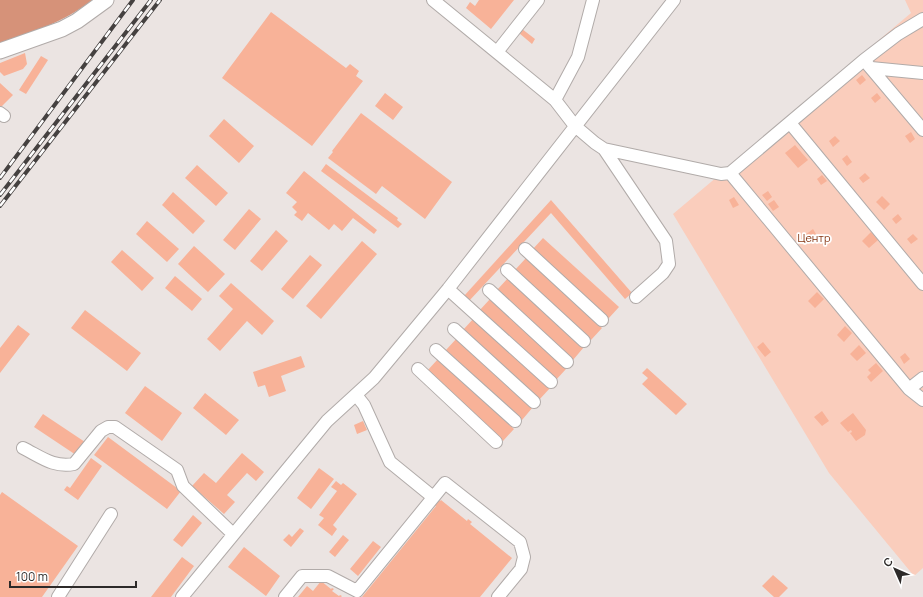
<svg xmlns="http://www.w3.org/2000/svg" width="923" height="597" font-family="Manrope,sans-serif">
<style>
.green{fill:#facdbc}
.forest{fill:#d69279}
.building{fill:#f8b298}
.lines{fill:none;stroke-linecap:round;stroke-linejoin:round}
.minor-casing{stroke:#b1aba9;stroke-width:14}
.major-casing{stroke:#b1aba9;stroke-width:17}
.minor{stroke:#fff;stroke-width:12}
.major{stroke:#fff;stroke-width:15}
.rail-casing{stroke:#454140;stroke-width:4}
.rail{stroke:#fff;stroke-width:2.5;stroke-dasharray:8;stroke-linecap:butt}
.labels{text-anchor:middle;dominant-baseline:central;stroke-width:3.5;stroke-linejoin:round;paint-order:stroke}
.park-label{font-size:11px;fill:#853410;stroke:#fff}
</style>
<rect width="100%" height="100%" fill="#ebe4e2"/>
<!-- green -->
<path class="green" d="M905 0H923V568L914 576 829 473 673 214 911 13Z"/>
<!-- forest -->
<path class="forest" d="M0 0H92C63 23 34 31 0 44Z"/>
<!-- building -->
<path class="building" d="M479 0H514L491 29 466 8 470 2 475 6Z
M271 12 346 68 350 64 359 71 356 76 363 81 312 146 222 78Z
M522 29 535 39 532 44 519 33Z
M25 53 27 64 23 69 4 76 0 72V63Z
M41 56 48 60 26 94 19 90Z
M862 75 866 80 860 85 856 80Z
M0 83 13 95 1 107 0 106Z
M385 93 403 107 393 120 375 106Z
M877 93 881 98 875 103 871 98Z
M361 113 452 182 425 219 382 186 376 194 328 158 333 152 332 151Z
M224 119 254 146 239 163 209 136Z
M911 132 915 139 910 143 905 136Z
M835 136 840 141 833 147 829 141Z
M795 145 808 160 798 168 785 153Z
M847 155 852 162 847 166 842 159Z
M326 164 398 218 397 220 402 224 398 228 321 171Z
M197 165 228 193 216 206 185 178Z
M304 171 377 230 374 234 353 218 342 231 334 224 329 230 308 213 302 221 294 215 297 212 292 207 297 202 286 193Z
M865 173 870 178 863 183 859 178Z
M822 175 827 181 821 185 817 179Z
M768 191 772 197 767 201 762 195Z
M173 192 205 221 193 234 162 205Z
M882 196 890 204 884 210 876 202Z
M734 197 739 205 733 208 729 200Z
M551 200 632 293 625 299 551 213 469 301 464 296Z
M774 200 779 207 773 211 768 204Z
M249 209 261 219 235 250 223 240Z
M898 214 902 219 896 224 892 219Z
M147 221 179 249 167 262 136 234Z
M813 229 816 234 808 240 805 235Z
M276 230 288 241 262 271 250 261Z
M871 232 878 240 869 248 862 241Z
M913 234 918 239 911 244 907 239Z
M543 238 619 307 608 319 532 250Z
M362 241 377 254 321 319 306 306Z
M194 246 225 274 208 292 178 264Z
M122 250 154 278 142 291 111 262Z
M310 255 322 265 293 299 281 289Z
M526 258 602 328 591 340 515 270Z
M175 276 202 299 192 311 165 288Z
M508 278 584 347 573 360 497 290Z
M231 283 274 321 262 335 247 321 220 351 207 339 233 309 219 296Z
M817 292 824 299 815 308 808 301Z
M490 299 566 369 555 381 479 311Z
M85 310 141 353 127 371 71 328Z
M474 318 550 388 539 400 463 330Z
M18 325 30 334 0 373V348Z
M845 326 852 333 844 342 837 335Z
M457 338 533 407 522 420 446 350Z
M763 342 771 352 765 357 757 347Z
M859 345 866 353 857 361 850 354Z
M905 353 910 359 904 364 900 357Z
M301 356 305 367 281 376 286 391 269 397 265 385 258 387 253 372Z
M438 359 514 429 503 441 427 371Z
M876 363 883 371 871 382 867 377 871 373 868 370Z
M647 368 687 404 676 415 642 384 648 378 642 373Z
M145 386 182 413 162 441 125 413Z
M205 393 239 420 226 435 193 408Z
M822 411 829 421 822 426 814 417Z
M853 413 866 430 865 435 856 441 850 433 852 432 851 430 848 432 840 423Z
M43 414 85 442 76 455 34 427Z
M363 421 367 430 357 434 354 425Z
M108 437 181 491 167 509 94 455Z
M242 453 264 472 256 481 247 473 227 495 235 502 224 514 192 486 204 473 216 483Z
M91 458 102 466 78 500 64 490 67 486 70 488Z
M319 468 334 479 311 509 297 498Z
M336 481 341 485 343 483 357 494 333 525 337 529 332 536 318 525 324 518 319 515 337 491 331 487Z
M2 492 78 546 42 597H0V495Z
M437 499 440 501 441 500 467 521 468 519 472 522 470 524 512 558 480 597H362L436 506 434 505Z
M193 515 202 523 182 547 173 540Z
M300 528 304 531 291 547 283 540 289 534 292 537Z
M343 535 349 540 335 557 329 552Z
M373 541 381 547 358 576 350 569Z
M244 547 280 576 266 596 228 567Z
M182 557 194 566 171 597H151Z
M773 575 788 588 779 597H774L762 586Z
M321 581 331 589 332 588 334 589 332 591 339 596 340 595 342 596 341 597H298L307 586 313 591Z"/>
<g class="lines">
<defs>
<path id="minor" d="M433 0 555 100 575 126 595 143 604 149 721 174 730 173 864 60 898 34 923 19
M497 52 538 0
M864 60 923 130
M871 68 923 73
M555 100 578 57 593 0
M0 113 4 116
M790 123 923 284
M604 149 666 241 669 264 663 273 636 297
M730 173 909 389 923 400
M525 249 602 320
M507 270 584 341
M448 289 551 382
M489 290 567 362
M454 329 534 402
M436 350 515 421
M418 369 496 442
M909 389 923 378
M356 395 364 405 390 462 433 497
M23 448C41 457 54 468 74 464L101 431 108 427H115L177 470 183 486 233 534
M58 597 111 514
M182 597 327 421 374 378 448 289 674 0
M285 597 302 576H328L357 591 445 483 520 542 524 557 521 569 498 597"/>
<path id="major" d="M0 51 62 29 77 21 106 0"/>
</defs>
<!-- minor casing -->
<use href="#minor" class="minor-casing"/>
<!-- major casing -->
<use href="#major" class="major-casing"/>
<!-- minor -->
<use href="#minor" class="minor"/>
<!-- major -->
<use href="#major" class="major"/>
<defs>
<path id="rail" d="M0 178 133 0
M0 195 151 0
M0 206 160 0"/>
</defs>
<!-- rail casing -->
<use href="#rail" class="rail-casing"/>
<!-- rail -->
<use href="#rail" class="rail"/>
</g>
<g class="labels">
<!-- park labels -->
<g class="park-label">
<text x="814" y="237">Центр</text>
</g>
</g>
<!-- north arrow -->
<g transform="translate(895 569) rotate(315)" stroke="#ffffff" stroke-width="3" paint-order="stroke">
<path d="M0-3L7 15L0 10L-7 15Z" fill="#2d2a29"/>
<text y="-6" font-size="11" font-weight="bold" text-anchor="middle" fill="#2d2a29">С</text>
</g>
<!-- scale -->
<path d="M10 581v6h126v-6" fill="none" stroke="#2d2a29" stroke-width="2"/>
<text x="16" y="581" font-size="12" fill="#2d2a29" stroke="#ffffff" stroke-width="3" paint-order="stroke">100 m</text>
</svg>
